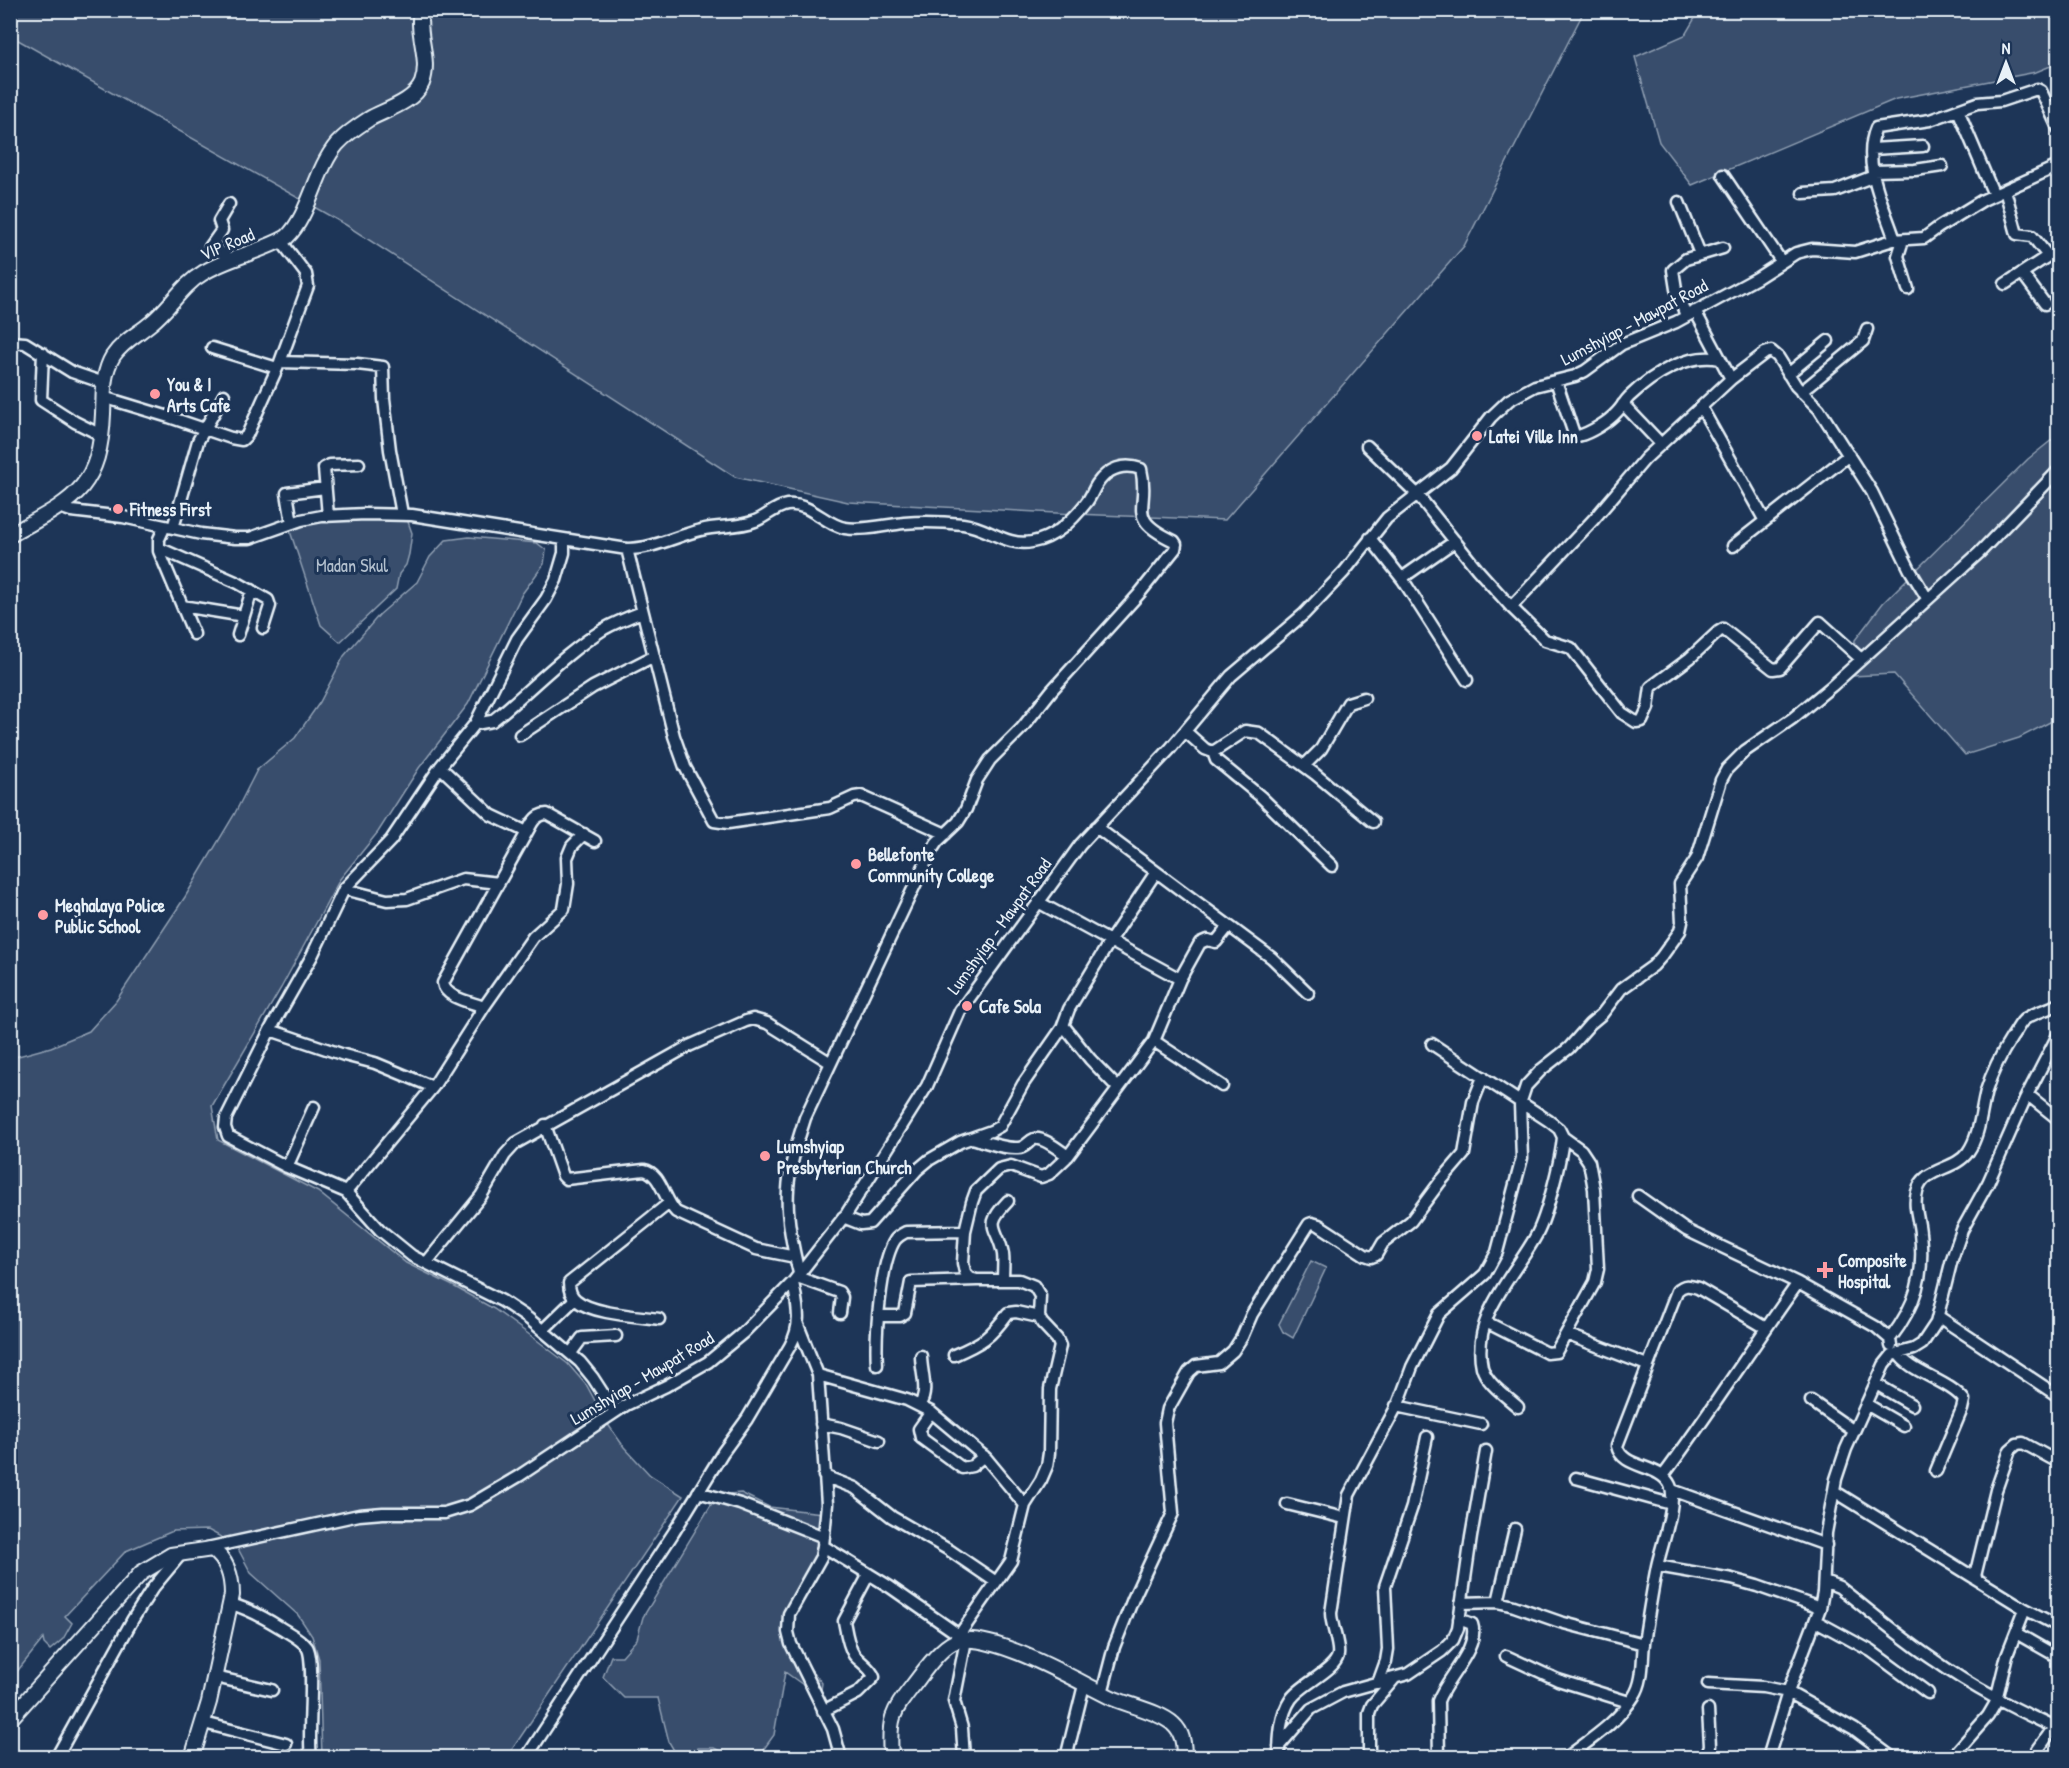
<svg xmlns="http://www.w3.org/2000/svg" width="2069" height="1768" font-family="'Patrick Hand',sans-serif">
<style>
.green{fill:#374d6c;stroke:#909fb2;stroke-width:1.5}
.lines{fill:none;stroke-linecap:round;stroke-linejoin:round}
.minor-casing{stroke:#e8f1f8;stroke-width:15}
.tertiary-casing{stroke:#e8f1f8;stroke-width:18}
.minor{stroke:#1d3557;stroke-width:10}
.tertiary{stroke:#1d3557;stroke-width:14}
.poi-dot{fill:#ff9aa2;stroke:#1d3557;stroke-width:2}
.labels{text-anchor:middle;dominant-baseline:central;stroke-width:6;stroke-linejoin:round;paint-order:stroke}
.street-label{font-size:18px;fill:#e8f1f8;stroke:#1d3557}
.poi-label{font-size:18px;font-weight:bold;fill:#e8f1f8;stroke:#1d3557;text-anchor:start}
.park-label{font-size:18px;fill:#b3c0ce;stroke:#1d3557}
</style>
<rect width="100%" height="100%" fill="#1d3557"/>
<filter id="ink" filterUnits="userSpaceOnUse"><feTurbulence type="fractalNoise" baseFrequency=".0167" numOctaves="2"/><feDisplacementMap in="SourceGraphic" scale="12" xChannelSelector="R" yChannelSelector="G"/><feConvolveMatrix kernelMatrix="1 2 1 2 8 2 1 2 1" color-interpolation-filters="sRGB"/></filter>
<g filter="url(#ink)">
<!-- green -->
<path class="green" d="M11 10 1584 11 1464 246 1225 520 1075 514 848 502 735 477 346 225 11 36Z
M1699 11H2058V63L2036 72 1896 99 1692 185 1659 142 1635 57 1685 35Z
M2058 435V718L2019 738 1965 755 1894 674 1852 676 1855 640 1883 603 2028 459Z
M346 518 407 519 412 533 409 554 406 565 399 574 396 589 340 642 321 625 290 531 314 523Z
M469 537 537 543 546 550 544 564 522 594 468 704 419 768 378 832 340 879 281 988 212 1106 218 1140 318 1192 406 1263 453 1286 494 1309 534 1338 568 1364 587 1386 607 1423 624 1447 650 1475 683 1496 507 1757H322L319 1659 312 1636 298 1615 251 1573 236 1545 208 1530 173 1531 126 1551 65 1616 72 1623 63 1639 50 1650 44 1644 43 1639 11 1679V1058L51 1047 89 1031 116 1001 185 897 234 815 257 770 295 738 320 702 344 656 379 615 417 582 430 557 446 540Z
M1311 1261 1326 1268 1293 1338 1283 1332 1279 1324Z
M741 1493 769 1507 831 1514 829 1529 793 1612V1637L800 1656 822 1683 820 1697 785 1672 774 1735 758 1757H729L728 1755 714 1748H698L694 1757 676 1754 669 1742 658 1698H624L603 1677 611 1656H622L637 1639 643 1617 717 1495Z"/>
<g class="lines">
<defs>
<path id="minor" d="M1958 110 1994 195
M1872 149 1923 146
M1873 171 1915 170 1942 166
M1723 175 1781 261
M2005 190 2017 234 2032 236 2048 256
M1803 193 1835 191 1874 176
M1679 202 1700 254
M229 204 219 221 222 230 210 247 223 253 230 261
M1895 240C1884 206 1861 163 1876 128L1930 120 1977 103 2001 101 2037 89 2041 91 2058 128
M1903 240 1898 256 1908 289
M2022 273 2045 304
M2005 284 2048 256 2058 252
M1695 311 1731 379
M1686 316 1676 289 1673 270 1686 259 1723 248
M10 342 25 343 72 372 104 383
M212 348 277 368
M43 353 41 400 75 422 101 435
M280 362 357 364 383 367 384 399 390 450 402 514
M1788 374 1828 341
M1556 381 1574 434 1578 436C1590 433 1608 422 1617 412 1622 407 1624 402 1629 397 1652 375 1688 352 1720 359
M1801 392 1863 341 1867 329
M103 397 169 417 231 438 242 440 247 435 280 362 308 286 306 274 281 241
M1623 404 1661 444
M1701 407 1765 521
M1367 446 1417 494 1477 569 1511 607 1545 640 1571 648 1622 713 1636 722 1642 721 1648 708 1651 687 1690 658 1718 632 1723 629 1773 669 1780 668 1820 622 1861 659
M59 507 71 511 123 517 201 534 235 538H250L301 520 322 516 366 514 412 515 627 549C653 549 676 536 701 530 718 525 738 528 755 521 766 517 775 507 787 505 810 502 825 525 845 528 865 531 885 525 904 523 924 521 944 522 963 524 988 527 1006 547 1032 542 1055 538 1072 521 1086 503 1091 497 1093 490 1097 484 1108 468 1124 463 1141 469 1151 508 1123 517 1174 541L1176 544 1175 549 1139 594 1052 690 1022 728 990 760 977 780 966 809 958 822 937 842 931 851 805 1118C798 1141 789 1166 788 1190 786 1215 793 1249 799 1273
M328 516 324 468 330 465 359 464
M292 523 287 493 325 488
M165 526 159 539V551L194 634
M173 528 198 441 224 395
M1370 538 1403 580 1467 680
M564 540V553L556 580 546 599 517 639 475 724 440 767 391 840 344 889 312 956 270 1030 226 1118 225 1127 228 1136 287 1167 346 1192 380 1230 412 1256 502 1301 529 1319 580 1362 593 1378 615 1412
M1733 546 1849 455
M159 548 238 583 268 600 270 606 263 628
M627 549 674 736 685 767 714 821 728 823 830 808 854 797 861 796 946 834
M1402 578 1455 541
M182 606 244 616
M1511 607 1594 519 1645 459 1731 379 1765 353 1771 351 1778 357 1796 386 1819 409 1872 492 1910 570 1927 598
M238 635 252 590
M475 724 492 721 502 713C535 685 567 652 604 629 616 622 629 617 642 612
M1186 732 1205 749 1213 752 1245 731 1259 733 1315 774 1373 822
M520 735 593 687 654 656
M1213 752 1216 760 1260 796 1332 866
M1304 766 1321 749 1348 703 1364 698
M440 767 491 815 527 832
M1096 827 1272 958 1308 993
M344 889 387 900 407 899 463 879 499 883
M1038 902 1180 979
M484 1007C471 1002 445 998 443 983L532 823C536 817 540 814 547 814L595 841
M1063 1025 1090 1059 1118 1088
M270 1030 344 1055 375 1063 433 1087
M1154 1041 1222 1086
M1432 1044 1549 1121 1559 1129 1563 1137C1561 1160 1547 1215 1537 1234 1515 1275 1471 1316 1482 1367 1486 1383 1506 1396 1518 1407
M2028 1095 2058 1119
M545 1125 563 1176 566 1179 644 1170C661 1173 664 1200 676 1212L756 1249 795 1257
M972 1138C986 1142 1004 1149 1018 1148 1026 1148 1028 1141 1034 1139 1044 1137 1060 1151 1068 1156
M287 1167 314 1107
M346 1192 433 1087 484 1007 533 937 564 909 568 884 567 858 572 846 584 834
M1638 1196 1686 1230 1798 1283 1876 1327 1890 1339 1891 1346
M843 1217 861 1224 870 1223 917 1170 929 1160 960 1142 991 1131 1000 1126 1023 1084 1062 1028 1069 1009 1110 941 1156 872
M427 1262 481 1196 505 1155 516 1143 689 1046 746 1021 753 1019 767 1023 831 1063
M797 1277 839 1292 842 1297 840 1313
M1003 1279C1003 1271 1004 1262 1003 1254 998 1226 982 1228 1008 1201
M879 1316H900L905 1313 911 1282 977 1280
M1939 1317 2058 1396
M659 1319C637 1316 592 1314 576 1300 571 1296 569 1289 569 1283L668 1204
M1486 1322 1547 1353 1556 1352 1595 1282 1598 1269 1594 1189 1589 1162 1581 1150 1563 1137
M798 1325 818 1375 827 1504 823 1546 821 1557 789 1614 788 1632 791 1644 833 1729 841 1758
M543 1330 575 1299
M1566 1334 1647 1365
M1890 1339C1916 1305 1925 1275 1920 1233 1919 1218 1913 1207 1917 1192 1923 1167 1955 1171 1968 1152 1980 1135 1981 1110 1986 1091 1992 1072 2001 1054 2012 1037 2016 1032 2020 1022 2025 1019 2035 1012 2048 1010 2058 1004
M571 1353 582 1338 616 1336
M1898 1353C1909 1372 1950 1381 1964 1400L1962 1409 1936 1471
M954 1355C982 1343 990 1338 1008 1313L1016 1312 1039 1317
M877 1365C875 1337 880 1263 895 1240 898 1236 902 1234 906 1232L965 1231
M818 1375 907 1400 931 1412 986 1458 1025 1505
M1876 1384 1912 1405
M1811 1401 1854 1431
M920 1404C929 1391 921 1372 921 1356
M1866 1404 1904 1426
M1396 1406 1481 1424
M931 1412 919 1429 921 1438 962 1468 972 1466 984 1456
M821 1424 841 1428 879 1441
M824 1476 855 1488 892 1517 949 1550 996 1582
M1663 1476C1710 1413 1752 1347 1798 1283
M1576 1478 1671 1504
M1672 1490 1826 1545
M1834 1491 2025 1609 2058 1626
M698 1492 740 1504 824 1537
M1287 1504 1344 1518
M823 1546 890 1587 959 1635
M207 1548 359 1515 383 1513H444L470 1505 519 1476 626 1405 666 1386 708 1362 743 1333 793 1282 847 1213 927 1086 960 1011 1080 845 1170 749 1231 676 1304 614 1344 572 1387 518 1451 468 1491 417 1509 400 1535 386 1575 376 1585 371 1622 344 1676 322 1757 278 1796 253 1812 249 1855 252 1893 240 1924 238 1939 227 1983 200 2058 166
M1657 1566 1732 1579 1757 1586 1820 1608
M1975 1576 1996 1490 2010 1450 2017 1444 2023 1443 2058 1462
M1824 1581 1839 1587C1871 1612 1901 1638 1934 1660 1973 1688 2015 1709 2058 1729
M1498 1602 1515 1529
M1461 1603 1498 1602 1514 1606 1560 1622 1644 1644
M231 1604C249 1609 265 1618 281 1628 289 1633 301 1639 307 1647 316 1661 307 1734 311 1758
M1816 1621 1871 1651 1928 1693
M2016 1633 2058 1657
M955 1641 1011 1561 1025 1505 1041 1480 1047 1466 1049 1453 1050 1389 1060 1346 1057 1339 1042 1323 1039 1317 1040 1296 1034 1286 1019 1280H977L970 1278 965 1272 963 1263 965 1231 972 1202 976 1191 999 1169 1011 1166 1041 1177 1049 1174 1068 1156 1154 1041 1180 979 1200 943 1207 940 1216 942 1228 927
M1506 1656 1558 1680 1629 1702
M215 1677 272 1690
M1378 1683 1386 1661 1388 1649 1385 1586 1412 1507 1427 1437
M1708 1684 1763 1687 1788 1692 1854 1729 1893 1758
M1102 1693 1114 1647 1133 1599 1173 1513 1165 1423 1168 1409 1189 1372 1196 1366 1219 1363 1233 1351 1242 1337 1252 1314 1309 1224 1312 1223 1319 1225 1365 1255 1371 1257 1376 1255 1383 1243 1411 1221 1440 1182 1464 1154 1473 1102 1483 1077
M823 1711 858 1693 874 1677C871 1668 861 1663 854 1655 848 1646 846 1632 844 1621L869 1574
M204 1723 286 1744
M1279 1746 1311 1709 1343 1692 1408 1674 1442 1651 1453 1640 1458 1628 1471 1537 1486 1451
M56 1758 133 1619 152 1589 182 1553
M526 1758 674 1532 723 1452 747 1419 790 1346C803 1324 797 1305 793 1282
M964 1758 962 1728 954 1701 966 1640
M1066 1758 1084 1685
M1279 1758C1279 1738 1280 1715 1291 1699 1301 1684 1335 1671 1338 1655 1340 1645 1331 1625 1331 1613L1349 1495 1399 1402 1412 1367 1439 1314 1485 1274 1497 1252 1522 1158 1520 1104 1526 1086 1541 1070 1569 1048 1590 1024 1602 1014 1621 989 1653 966 1662 956 1680 931 1682 922 1680 884 1697 858 1721 780 1727 769 1745 751 1793 718 1832 686 1979 553 2058 471
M1369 1758V1713L1372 1705 1394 1679
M1439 1758 1438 1701C1446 1678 1480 1648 1472 1624L1459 1619
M1566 1758C1591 1739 1618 1722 1634 1696 1644 1681 1642 1660 1644 1643 1648 1617 1652 1591 1657 1566 1661 1547 1678 1501 1670 1485 1660 1464 1622 1469 1617 1446L1677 1291C1684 1284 1689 1285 1698 1288L1766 1328
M1705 1758 1710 1746 1708 1710
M1768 1758 1788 1692 1820 1608 1823 1592 1826 1533 1836 1479 1846 1449 1884 1365 1892 1355 1914 1349 1922 1344 1936 1323 1952 1259 1962 1230 1988 1183 2025 1099 2058 1035
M1951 1758 1988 1716 1995 1704 2007 1655 2025 1609
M2032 1758 2054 1727"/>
<path id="tertiary" d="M10 535C72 500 100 491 103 414 104 394 102 374 113 356 122 342 138 334 151 323 170 308 182 285 203 273 229 257 261 252 287 237 310 215 315 170 337 144 346 134 358 126 369 119 385 110 414 102 422 83 431 59 416 35 421 10
M10 1719 141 1573 171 1555 212 1549C228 1561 232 1577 232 1595L209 1702 192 1758
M891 1758C888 1714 893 1712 918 1679 926 1668 944 1644 957 1641 992 1631 1077 1681 1110 1697 1127 1705 1161 1712 1173 1724 1183 1733 1184 1744 1184 1758"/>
</defs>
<!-- minor casing -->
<use href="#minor" class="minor-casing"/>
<!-- tertiary casing -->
<use href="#tertiary" class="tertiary-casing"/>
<!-- minor -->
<use href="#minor" class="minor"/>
<!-- tertiary -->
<use href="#tertiary" class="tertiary"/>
</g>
</g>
<!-- markers -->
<g class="poi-dot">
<circle cx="155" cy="394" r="6"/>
<circle cx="1477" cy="436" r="6"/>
<circle cx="118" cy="509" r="6"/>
<circle cx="856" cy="864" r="6"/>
<circle cx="43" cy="915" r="6"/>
<circle cx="967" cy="1006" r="6"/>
<circle cx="765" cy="1156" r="6"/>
<path d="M1822 1261h6v6h6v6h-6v6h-6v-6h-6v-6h6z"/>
</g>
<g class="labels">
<!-- street labels -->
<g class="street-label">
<text transform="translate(227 244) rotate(-23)">VIP Road</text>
<text transform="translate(1634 322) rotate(-28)">Lumshyiap - Mawpat Road</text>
<text transform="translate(999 926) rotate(-54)">Lumshyiap - Mawpat Road</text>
<text transform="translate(642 1378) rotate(-31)">Lumshyiap - Mawpat Road</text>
</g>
<!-- poi labels -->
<g class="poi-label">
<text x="167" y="384">You &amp; I<tspan x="167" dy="21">Arts Cafe</tspan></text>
<text x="1489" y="436">Latei Ville Inn</text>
<text x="130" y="509">Fitness First</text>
<text x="868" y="854">Bellefonte<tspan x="868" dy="21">Community College</tspan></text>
<text x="55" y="905">Meghalaya Police<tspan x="55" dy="21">Public School</tspan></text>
<text x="979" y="1006">Cafe Sola</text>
<text x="777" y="1146">Lumshyiap<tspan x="777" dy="21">Presbyterian Church</tspan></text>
<text x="1838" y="1260">Composite<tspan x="1838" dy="21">Hospital</tspan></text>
</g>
<!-- park labels -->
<g class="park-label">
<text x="352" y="565">Madan Skul</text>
</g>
</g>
<!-- margin -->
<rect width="2069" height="1768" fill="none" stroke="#1d3557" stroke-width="36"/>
<rect x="18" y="18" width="2033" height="1732" fill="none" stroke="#e8f1f8" stroke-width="2" filter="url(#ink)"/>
<!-- north arrow -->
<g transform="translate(2006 63)" stroke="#1d3557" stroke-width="4.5" paint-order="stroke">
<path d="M0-4.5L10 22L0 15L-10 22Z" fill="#e8f1f8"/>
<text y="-9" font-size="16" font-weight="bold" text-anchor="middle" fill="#e8f1f8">N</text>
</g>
</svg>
